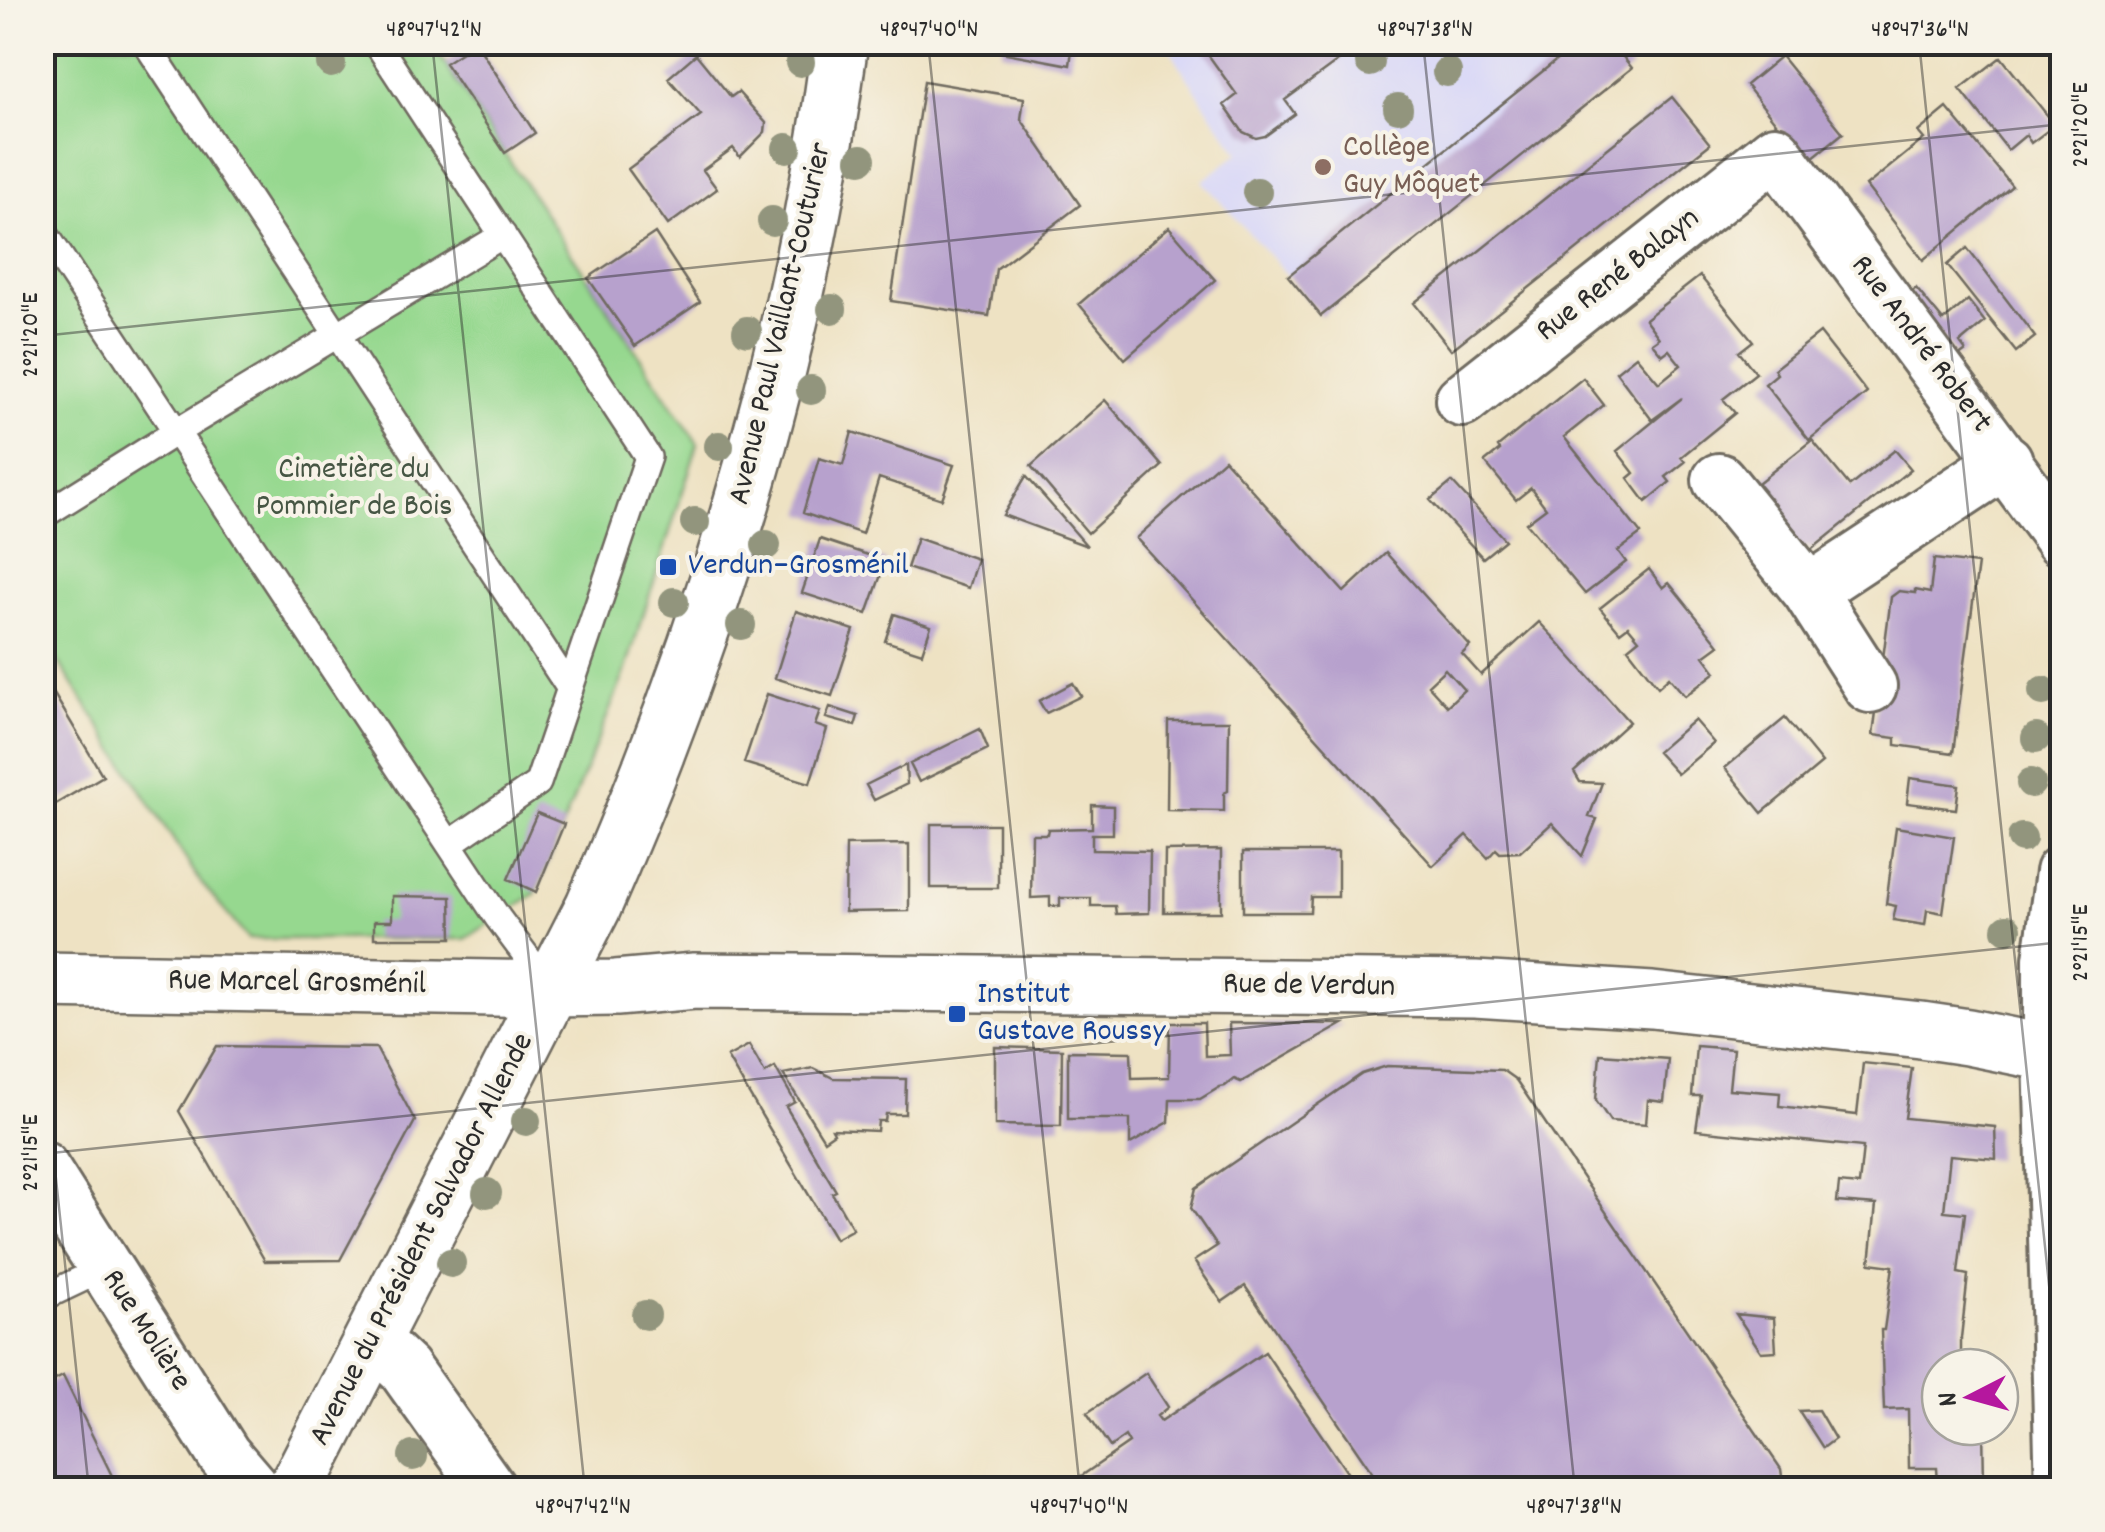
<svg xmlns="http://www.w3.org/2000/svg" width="2105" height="1532" font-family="Dekko,sans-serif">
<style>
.built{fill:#d8d7f8}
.green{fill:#96d88f;stroke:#60825d;stroke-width:2.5}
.building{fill:#b7a1cd;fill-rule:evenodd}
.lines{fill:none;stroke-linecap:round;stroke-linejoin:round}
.service-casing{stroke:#6f6b60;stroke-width:30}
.minor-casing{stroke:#6f6b60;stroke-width:58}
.tertiary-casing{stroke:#6f6b60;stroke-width:60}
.secondary-casing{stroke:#6f6b60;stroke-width:60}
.service{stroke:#fff;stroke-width:25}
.minor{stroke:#fff;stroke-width:52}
.tertiary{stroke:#fff;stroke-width:55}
.secondary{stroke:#fff;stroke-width:55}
.tree{fill:#92957d}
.ticks{fill:none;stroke:#2b2b2b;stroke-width:2.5;stroke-opacity:0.45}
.education-dot{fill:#8d6e63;stroke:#f7f3e8;stroke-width:4}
.transit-dot{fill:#1a4fb4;stroke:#f7f3e8;stroke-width:4}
.labels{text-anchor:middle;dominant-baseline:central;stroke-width:8;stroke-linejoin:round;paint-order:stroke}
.education-label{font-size:32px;fill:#785e54;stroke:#f7f3e8;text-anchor:start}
.street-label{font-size:32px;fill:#2b2b2b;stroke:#f7f3e8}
.park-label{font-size:32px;fill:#465644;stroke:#f7f3e8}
.transit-label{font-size:32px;fill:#164399;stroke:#f7f3e8;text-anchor:start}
.neatline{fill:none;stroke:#2b2b2b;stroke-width:4}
.ticks-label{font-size:25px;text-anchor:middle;fill:#2b2b2b}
</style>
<rect width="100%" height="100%" fill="#f7f3e8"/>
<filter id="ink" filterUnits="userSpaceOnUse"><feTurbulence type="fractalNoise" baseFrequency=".01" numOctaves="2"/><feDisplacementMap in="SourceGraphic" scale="20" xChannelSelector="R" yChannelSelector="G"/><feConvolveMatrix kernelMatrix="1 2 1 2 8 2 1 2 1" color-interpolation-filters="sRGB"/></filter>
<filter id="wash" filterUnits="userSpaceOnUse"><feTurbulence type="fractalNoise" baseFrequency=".0048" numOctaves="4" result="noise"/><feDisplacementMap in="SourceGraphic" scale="40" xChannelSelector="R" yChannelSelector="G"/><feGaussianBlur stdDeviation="2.25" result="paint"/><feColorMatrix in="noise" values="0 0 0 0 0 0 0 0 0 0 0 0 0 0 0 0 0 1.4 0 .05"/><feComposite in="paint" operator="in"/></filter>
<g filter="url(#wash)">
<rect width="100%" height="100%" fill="#eee2c3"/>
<!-- built -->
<path class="built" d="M1166 43H1579L1288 276 1202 181 1239 153 1205 105Z"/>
<!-- green -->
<path class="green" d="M43 43H431L698 444 624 675 535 894 465 939H248L200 881 43 638Z"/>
<g id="blocks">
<!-- building -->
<path class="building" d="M1003 42H1073L1070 65 1001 52Z
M1199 42H1364L1285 100 1295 114 1265 136 1256 138 1243 132 1224 105 1237 95Z
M1579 42H1611L1632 68 1321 316 1288 276Z
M476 43 535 133 505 153 445 63Z
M696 54 731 97 738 92 766 123 765 132 740 157 733 148 703 170 717 189 668 225 628 169 701 115 668 78Z
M1781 56 1843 133 1807 162 1746 85Z
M2001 57 2055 125 2031 143 2026 135 2008 150 1960 89Z
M924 81 1024 98 1021 119 1080 205 996 269 989 316 891 301Z
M1672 97 1710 144 1451 350 1414 303Z
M1947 108 2012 186 1923 260 1866 186 1924 139 1918 132Z
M1169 227 1215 280 1125 359 1079 304Z
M655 233 700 302 635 346 588 278Z
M1967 248 2035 337 2016 352 1947 265Z
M1700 276 1753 341 1739 352 1756 373 1723 399 1735 413 1681 457 1685 462 1666 477 1670 482 1646 502 1628 478 1634 473 1617 451 1682 398 1652 420 1616 372 1636 356 1659 383 1681 365 1669 350 1662 355 1652 343 1659 338 1645 319Z
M1916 288 1943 321 1968 300 1985 322 1960 343 1966 351 1958 357 1907 296Z
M1820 333 1867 393 1809 440 1765 384 1777 374 1774 369Z
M1583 378 1604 405 1564 437 1641 534 1618 551 1626 562 1585 594 1526 523 1546 508 1531 488 1516 500 1485 462 1500 450 1498 447Z
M1105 400 1162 466 1088 533 1031 466Z
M852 432 954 465 942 499 879 478 862 534 803 513 819 458 843 465Z
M1812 440 1850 486 1895 450 1911 469 1811 550 1808 546 1796 555 1752 500 1764 490 1758 483Z
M1224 459 1344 592 1386 553 1470 646 1462 654 1481 675 1539 622 1558 642 1629 722 1574 772 1580 782 1602 783 1589 817 1597 819 1582 856 1552 823 1520 852 1500 853 1496 849 1488 858 1467 835 1433 866 1176 582 1136 538ZM1445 669 1464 690 1447 706 1428 685Z
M1026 476 1087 546 1003 515Z
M1452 482 1505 540 1483 558 1430 500Z
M917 538 977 559 968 588 907 568Z
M820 539 886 561 867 614 802 593Z
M1934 559 1978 564 1953 753 1896 745V738L1873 735 1891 597 1899 591 1915 593V590L1930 593Z
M1649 569 1663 588 1669 583 1719 645 1704 656 1716 672 1685 696 1669 677 1658 687 1628 648 1639 639 1628 626 1620 632 1600 608Z
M796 611 854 630 832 696 775 678Z
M894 614 931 626 922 653 885 641Z
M42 674 103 776 42 812Z
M1073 683 1081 696 1046 713 1039 701Z
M767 694 820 711 815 725 827 729 810 783 744 763Z
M830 707 858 716 855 726 826 718Z
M1785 718 1822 763 1762 813 1725 768Z
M1694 720 1714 743 1677 774 1657 752Z
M1168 721H1229L1228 791 1224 793V811L1167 810Z
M980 729 988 749 919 782 910 764Z
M906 765 907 784 874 800 866 785Z
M1910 778 1959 785 1956 809 1907 803Z
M1092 805 1113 806V834H1092V850L1150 851 1149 913 1116 914 1115 906H1091V898H1060V906H1050V897L1031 898 1032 834H1047L1048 829 1092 828Z
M537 813 564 824 536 892 508 879Z
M931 824H998V888H931Z
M1896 827 1954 837 1943 913 1927 910 1925 925 1893 920 1896 906 1886 904Z
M909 844V911L845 912 846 845Z
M1221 850V912H1164L1165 851Z
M1243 852H1338V897H1311L1310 912H1243Z
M392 896 451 897 452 938H374V921H392Z
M1170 1023H1204L1205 1056 1230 1055 1229 1023 1343 1024 1241 1082 1234 1079 1225 1086 1220 1087 1200 1099H1170L1169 1122 1130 1144V1119H1068V1051L1131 1052 1132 1078 1169 1077Z
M749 1045 765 1073 775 1067 795 1102 786 1107 836 1191 832 1193 853 1229 835 1239 727 1057Z
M217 1046 376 1048 415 1121 340 1260 265 1261 179 1111Z
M1696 1046 1733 1049 1729 1089 1780 1093 1779 1106 1857 1115 1863 1063 1912 1068 1905 1118 1995 1127 1996 1159 1950 1155 1944 1211 1965 1213 1958 1273 1968 1275 1961 1338V1367H1940V1427H1983L1984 1483H1938L1937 1468H1909L1908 1409 1884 1410 1881 1330H1884L1893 1266 1870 1263 1876 1205 1837 1202 1839 1183 1859 1185 1863 1147 1696 1130 1701 1096H1692Z
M995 1047 1062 1049 1061 1126 995 1125Z
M1600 1054 1668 1059 1664 1102 1648 1100 1646 1124 1610 1121 1596 1100Z
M1387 1066 1502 1070 1516 1080 1781 1469 1784 1490H1384L1245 1286 1222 1302 1194 1261 1217 1246 1191 1208 1196 1188 1362 1074Z
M813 1068 833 1078 906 1079 905 1114H886L885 1121H878L877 1131 832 1129 834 1133 824 1140 783 1074Z
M1736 1314 1774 1318 1776 1351 1761 1352Z
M1265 1352 1359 1490H1061L1129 1443 1125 1436 1110 1447 1087 1413 1146 1373 1168 1407 1157 1416 1161 1421Z
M63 1376 119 1490H42V1387Z
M1818 1410 1835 1439 1823 1448 1799 1411Z"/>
</g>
</g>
<g filter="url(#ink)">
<use href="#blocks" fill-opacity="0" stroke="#6f6b60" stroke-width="2.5"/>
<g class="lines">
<defs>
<path id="service" d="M145 42 570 689
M376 42 648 457 538 783 449 844
M42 229 498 918 548 985
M42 516 176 432 503 235
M42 1298 105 1268"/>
<path id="minor" d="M1462 400 1775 152 2062 540
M1719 480 1809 591 1870 686
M1809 591 2006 461
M42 1168 224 1455 254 1490
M372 1339 404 1369 490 1490
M2062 1490 2050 1054V959L2062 872"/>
<path id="tertiary" d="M42 980 551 989 616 988 695 981 1475 989 1652 1000 1921 1030 1968 1037 2062 1056"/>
<path id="secondary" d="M295 1490 593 907C714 632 801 341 840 42"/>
</defs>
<!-- service casing -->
<use href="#service" class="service-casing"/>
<!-- minor casing -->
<use href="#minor" class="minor-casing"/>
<!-- tertiary casing -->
<use href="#tertiary" class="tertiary-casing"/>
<!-- secondary casing -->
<use href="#secondary" class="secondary-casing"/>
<!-- service -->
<use href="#service" class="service"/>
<!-- minor -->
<use href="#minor" class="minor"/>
<!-- tertiary -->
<use href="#tertiary" class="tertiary"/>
<!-- secondary -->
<use href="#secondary" class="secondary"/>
</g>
<!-- trees -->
<g class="tree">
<circle cx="800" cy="62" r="15"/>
<circle cx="1370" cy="62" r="15"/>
<circle cx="331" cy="63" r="15"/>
<circle cx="1447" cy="72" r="15"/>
<circle cx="1398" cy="108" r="15"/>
<circle cx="787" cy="148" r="15"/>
<circle cx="861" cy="159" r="15"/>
<circle cx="1257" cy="192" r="15"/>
<circle cx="772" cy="221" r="15"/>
<circle cx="832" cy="309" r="15"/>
<circle cx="747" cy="331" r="15"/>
<circle cx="811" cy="390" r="15"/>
<circle cx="719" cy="446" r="15"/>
<circle cx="695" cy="522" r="15"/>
<circle cx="766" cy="545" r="15"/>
<circle cx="674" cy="602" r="15"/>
<circle cx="741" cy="625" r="15"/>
<circle cx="2043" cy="691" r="15"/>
<circle cx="2036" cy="738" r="15"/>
<circle cx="2031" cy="783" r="15"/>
<circle cx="2022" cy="838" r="15"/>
<circle cx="2007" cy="929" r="15"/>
<circle cx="526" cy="1121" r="15"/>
<circle cx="487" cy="1193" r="15"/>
<circle cx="451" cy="1263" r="15"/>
<circle cx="646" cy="1315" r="15"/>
<circle cx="413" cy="1456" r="15"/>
</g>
</g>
<!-- ticks -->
<path class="ticks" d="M432 42 585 1490M928 42 1080 1490M1423 42 1575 1490M1919 42 2062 1409M42 336 2062 124M42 1047 89 1490M42 1154 2062 942"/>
<!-- markers -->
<circle class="education-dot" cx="1323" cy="167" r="10"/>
<g class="transit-dot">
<rect x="658" y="557" width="20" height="20" rx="5"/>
<rect x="947" y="1004" width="20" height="20" rx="5"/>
</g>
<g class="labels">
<!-- education labels -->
<g class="education-label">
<text x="1343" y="149">Collège<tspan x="1343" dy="37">Guy Môquet</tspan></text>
</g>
<!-- street labels -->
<g class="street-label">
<text transform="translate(1619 276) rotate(-38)">Rue René Balayn</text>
<text transform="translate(782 324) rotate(-77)">Avenue Paul Vaillant-Couturier</text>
<text transform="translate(1920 345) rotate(53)">Rue André Robert</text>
<text transform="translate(297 984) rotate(1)">Rue Marcel Grosménil</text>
<text transform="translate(1309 987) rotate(1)">Rue de Verdun</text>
<text transform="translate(423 1240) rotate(-63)">Avenue du Président Salvador Allende</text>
<text transform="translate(145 1331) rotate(57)">Rue Molière</text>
</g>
<!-- park labels -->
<g class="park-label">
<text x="354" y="471">Cimetière du<tspan x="354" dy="37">Pommier de Bois</tspan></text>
</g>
<!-- transit labels -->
<g class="transit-label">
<text x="688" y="567">Verdun–Grosménil</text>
<text x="977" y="996">Institut<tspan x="977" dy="37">Gustave Roussy</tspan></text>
</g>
</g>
<!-- margin -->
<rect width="2105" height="1532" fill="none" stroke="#f7f3e8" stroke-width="110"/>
<!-- north arrow -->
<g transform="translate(1970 1397) rotate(264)"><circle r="48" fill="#f7f3e8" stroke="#a5a39c" stroke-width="2.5"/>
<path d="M0-8L18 38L0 25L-18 38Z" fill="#b5179e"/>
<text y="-15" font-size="28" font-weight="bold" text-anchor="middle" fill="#2b2b2b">N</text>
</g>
<rect x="55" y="55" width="1995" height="1422" class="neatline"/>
<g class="ticks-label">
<text x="434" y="36">48°47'42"N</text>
<text x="929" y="36">48°47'40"N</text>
<text x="1425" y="36">48°47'38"N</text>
<text x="1920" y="36">48°47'36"N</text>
<text transform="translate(2078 125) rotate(-90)" y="9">2°21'20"E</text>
<text transform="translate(28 335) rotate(-90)" y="9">2°21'20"E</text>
<text transform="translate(2078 943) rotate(-90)" y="9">2°21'15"E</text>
<text transform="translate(28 1153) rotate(-90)" y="9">2°21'15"E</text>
<text x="583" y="1513">48°47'42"N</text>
<text x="1079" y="1513">48°47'40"N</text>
<text x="1574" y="1513">48°47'38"N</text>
</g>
</svg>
